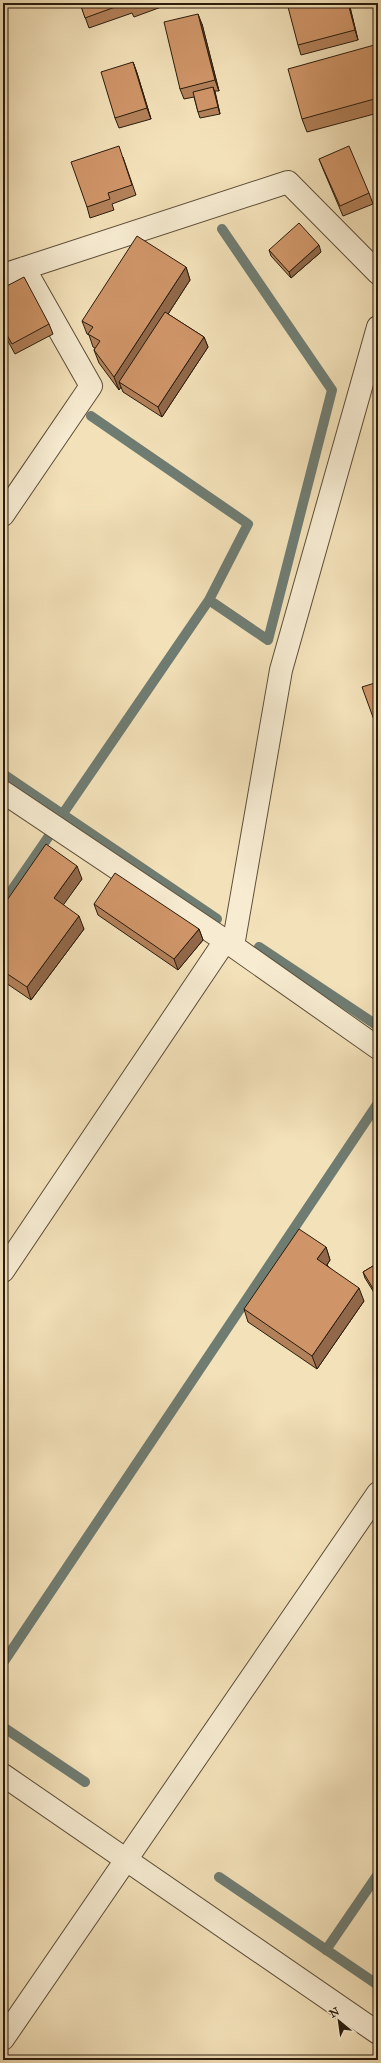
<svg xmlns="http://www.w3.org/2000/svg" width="381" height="2063" font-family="'IM FELL Great Primer',serif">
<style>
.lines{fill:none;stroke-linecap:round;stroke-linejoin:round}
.stream{stroke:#6f7c72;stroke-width:10}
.minor-casing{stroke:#5c4d37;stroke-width:24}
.tertiary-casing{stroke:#5c4d37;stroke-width:24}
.minor{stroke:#f7ecd2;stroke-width:22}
.tertiary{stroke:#f7ecd2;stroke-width:22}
.wall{fill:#b28059;stroke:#2a1c0c}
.shaded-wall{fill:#916849;stroke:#2a1c0c}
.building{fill:#cf9568;stroke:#2a1c0c}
</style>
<rect width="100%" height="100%" fill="#f3e1b9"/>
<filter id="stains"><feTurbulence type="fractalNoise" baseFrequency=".005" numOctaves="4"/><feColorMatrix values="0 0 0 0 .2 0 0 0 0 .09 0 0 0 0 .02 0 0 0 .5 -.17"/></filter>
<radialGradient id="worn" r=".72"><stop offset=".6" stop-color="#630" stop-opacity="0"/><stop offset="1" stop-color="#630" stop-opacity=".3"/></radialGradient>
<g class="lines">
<!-- stream -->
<path class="stream" d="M209 600 268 640 332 390 222 229
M3 774 217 919
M62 815 209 600 248 524 91 416
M3 903 49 836
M259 947 378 1026
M3 1663 378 1103
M3 1727 85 1782
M219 1877 378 1985
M326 1950 378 1874"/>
<defs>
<path id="minor" d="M3 275 288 182 378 273
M3 515 91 386 24 268
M3 792 233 946 378 1048
M233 946 281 670 378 327
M3 1271 225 941"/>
<path id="tertiary" d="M3 1775 378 2033
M3 2039 378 1493"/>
</defs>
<!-- minor casing -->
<use href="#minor" class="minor-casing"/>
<!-- tertiary casing -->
<use href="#tertiary" class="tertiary-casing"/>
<!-- minor -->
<use href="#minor" class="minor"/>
<!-- tertiary -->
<use href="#tertiary" class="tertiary"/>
</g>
<!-- wall -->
<path class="wall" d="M80 3H163L164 6 134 17 132 13 89 28Z
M349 3 358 40 301 55 298 45Z
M202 24 219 91H215L220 114 200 118 198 112 194 97 184 99 180 89Z
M378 44V113L307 132 302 119Z
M133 62 137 73 151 119 119 128 115 118Z
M123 157 136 195 112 204 114 210 90 218 87 207Z
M319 159 369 193 373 204 343 216 323 169Z
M269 250 321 252 291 278 271 256Z
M186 267 190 280 168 314 204 337 208 347 162 417 123 392 121 387 119 390 99 363 94 350 95 348 93 347 89 335 87 334 82 321Z
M3 288 49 324 53 334 15 354 3 332Z
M82 879 63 904 84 929 31 1000 3 981V906Z
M94 904 199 929 203 940 178 970 98 915Z
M326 1247 330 1260 327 1265 364 1301 317 1369 248 1322 244 1309Z
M378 1263V1299L365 1278 363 1272Z"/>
<!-- shaded-wall -->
<path class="shaded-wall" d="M348 3H349L358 40 355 30Z
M198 14 202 24 219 91 215 80Z
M133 62 137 73 151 119 147 108Z
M213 87 215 93 220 114 218 107Z
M319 245 321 252 291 278 289 272Z
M186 267 190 280 123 384 119 382 121 387 119 390 114 377Z
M204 337 208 347 162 417 158 407Z
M77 866 82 879 59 911 54 898Z
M79 916 84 929 31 1000 27 987Z
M199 929 203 940 178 970 174 959Z
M326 1247 330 1260 322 1272 317 1259Z
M359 1288 364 1301 317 1369 312 1356Z"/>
<!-- building -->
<path class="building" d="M80 3H126L85 18Z
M129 3H139L130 6Z
M302 3H348L355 30 298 45 288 7Z
M198 14 215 80 180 89 164 22Z
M378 44V98L302 119 288 69Z
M133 62 147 108 115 118 101 72Z
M213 87 218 107 198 112 193 92Z
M119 146 132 185 108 193 110 199 87 207 71 162Z
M349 146 369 193 340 206 319 159Z
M299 223 319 245 289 272 269 250Z
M137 236 186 267 114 377 94 350 100 341 88 334 93 327 82 321Z
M24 277 49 324 12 344 3 328V288Z
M165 312 204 337 158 407 119 382Z
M378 682V731L362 687Z
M46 844 77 866 54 898 79 916 27 987 3 971V906Z
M115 873 199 929 174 959 94 904Z
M299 1229 326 1247 317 1259 359 1288 312 1356 244 1309Z
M378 1263V1294L377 1295 363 1272Z"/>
<!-- margin -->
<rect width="381" height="2063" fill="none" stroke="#f3e1b9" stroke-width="16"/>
<rect x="4" y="4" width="373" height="2055" fill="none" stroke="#2a1c0c" stroke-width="2"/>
<rect x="8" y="8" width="365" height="2047" fill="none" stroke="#2a1c0c"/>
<!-- north arrow -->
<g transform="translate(339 2021) rotate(331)" stroke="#f7ecd2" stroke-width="3" paint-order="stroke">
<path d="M0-3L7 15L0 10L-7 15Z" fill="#2a1c0c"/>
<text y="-6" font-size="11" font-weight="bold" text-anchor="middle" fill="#2a1c0c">N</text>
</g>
<rect width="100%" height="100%" filter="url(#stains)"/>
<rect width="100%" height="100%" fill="url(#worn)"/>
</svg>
